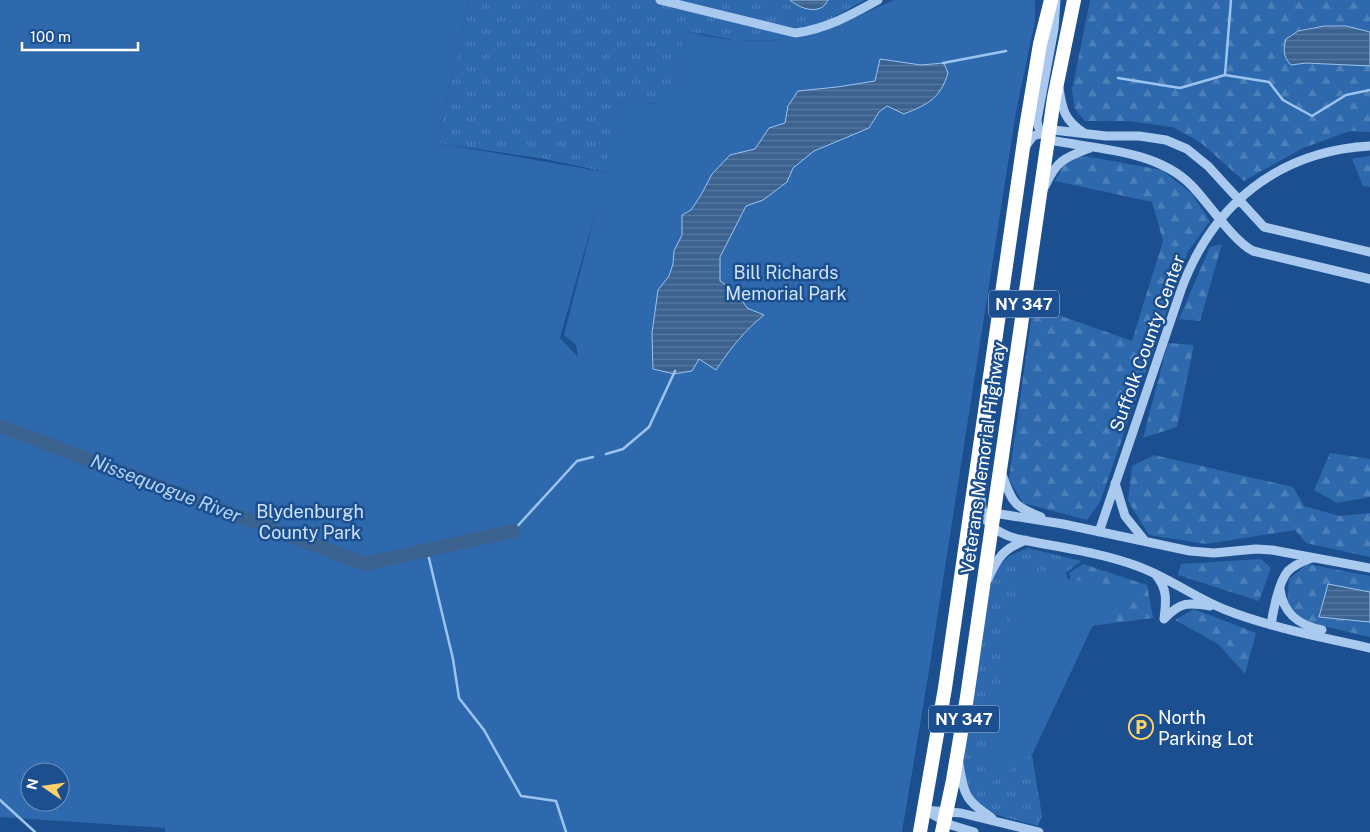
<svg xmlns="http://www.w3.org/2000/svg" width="1370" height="832" font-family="'Public Sans',sans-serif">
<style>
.grass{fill:url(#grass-tufts)}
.forest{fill:url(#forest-firs)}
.park{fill:#2e69ad;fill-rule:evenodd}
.water{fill:url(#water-rules);stroke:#9cc4f0}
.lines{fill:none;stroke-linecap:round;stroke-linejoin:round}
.stream{stroke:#9cc4f0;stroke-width:2.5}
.river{stroke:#3c6290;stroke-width:14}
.minor{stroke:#a9c9ee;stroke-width:9}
.highway{stroke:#fff;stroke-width:14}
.labels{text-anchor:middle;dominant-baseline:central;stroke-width:5;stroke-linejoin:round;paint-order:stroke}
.shield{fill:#1b4f8f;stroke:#bbcadd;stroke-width:1}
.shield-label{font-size:16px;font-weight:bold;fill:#fff}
.park-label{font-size:18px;fill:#cfe3fa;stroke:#1b4f8f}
.street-label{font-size:18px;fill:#fff;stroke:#1b4f8f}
.poi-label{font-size:18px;fill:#fff;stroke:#1b4f8f;text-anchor:start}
.water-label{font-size:19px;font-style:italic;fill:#b5d3f5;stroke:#1b4f8f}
</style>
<defs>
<pattern id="grass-tufts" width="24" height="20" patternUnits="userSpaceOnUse" patternTransform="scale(1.25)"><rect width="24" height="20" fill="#2e69ad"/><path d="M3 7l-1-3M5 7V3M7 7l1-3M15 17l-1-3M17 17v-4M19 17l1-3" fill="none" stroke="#4d80b9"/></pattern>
<pattern id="forest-firs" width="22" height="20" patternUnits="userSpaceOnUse" patternTransform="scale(1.25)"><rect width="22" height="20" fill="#2e69ad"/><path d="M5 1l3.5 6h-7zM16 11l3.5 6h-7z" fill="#4d80b9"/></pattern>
<pattern id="water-rules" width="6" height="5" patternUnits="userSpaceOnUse" patternTransform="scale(1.25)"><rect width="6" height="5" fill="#3c6290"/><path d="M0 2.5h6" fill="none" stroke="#597aa1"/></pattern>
</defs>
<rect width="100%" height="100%" fill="#1b4f8f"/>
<!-- grass -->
<path class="grass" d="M469 0H865L795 39 738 41 687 31 670 102 645 104 621 101 606 172 545 159 437 143Z
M1028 548 1081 561 1066 573 1079 629 1065 656 1032 755 1042 816 1038 826C1014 819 973 814 965 787 963 781 963 774 962 768L992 574 1009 556Z"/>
<!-- forest -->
<path class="forest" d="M1090 0H1370V32C1349 25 1321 23 1299 30 1294 32 1290 36 1286 39L1291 65 1306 63 1370 66V132L1350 131 1303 148 1244 181 1200 142 1172 127 1129 121H1085L1075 109 1072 90Z
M1085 156 1162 170 1191 193 1210 221 1187 253 1100 502 1087 520 1023 503 1009 479 1033 306 1132 341 1163 241 1152 202 1055 181 1065 162Z
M1370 156V187L1363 186 1352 159Z
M1222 244 1200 321 1179 319 1210 247Z
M1168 343 1194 345 1177 427 1143 438Z
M1330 453 1370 459V497L1337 503 1314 490Z
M1154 455 1293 487 1304 506 1340 516 1370 513V557L1306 543 1295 530 1206 544 1149 535 1128 501 1132 466Z
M1261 559 1271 568 1259 601 1178 575 1181 564Z
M1083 564 1147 585 1153 618 1082 627 1069 573Z
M1307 564 1370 576V592L1328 585 1319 616 1370 622V637L1306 622 1287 605 1289 579Z
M1194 609 1256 633 1245 674 1218 644 1175 620Z"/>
<!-- park -->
<path class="park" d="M0 0H469L437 143 605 172 621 101 651 104 670 101 687 31 706 36 738 41 779 40 827 29 894 0H1035V21L1016 112 927 683 902 832H165V828L0 817ZM596 210 564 335 576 345 578 357 560 338ZM30 772H60V802H30Z
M1019 572 1140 589 1093 625 1032 755 981 790Z"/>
<!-- water -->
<path class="water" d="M790 0H828C821 16 800 9 790 0Z
M1324 26H1346L1370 32V66L1306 63 1291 65C1283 56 1283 51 1286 39L1298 31Z
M880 59 921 65 944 63 948 73C940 99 928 104 904 114L887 106 879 112 869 128 814 151 793 168 787 182 763 200 746 206 720 257V281L736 291 747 308 764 315C744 331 730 349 716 370L699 359 692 371 674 374 653 369 652 333 658 290 669 276 673 264 674 251 682 235V215L691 210 701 195 712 174 730 155 755 149 769 128 785 123 788 106 798 91 837 87 875 81Z
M1328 584 1370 592V622L1319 617Z"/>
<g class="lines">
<!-- stream -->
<path class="stream" d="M943 63 1006 51
M1225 75 1231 0
M1118 78 1180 88 1225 75 1269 82 1283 100 1312 116 1346 95 1370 90
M606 454 623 449 649 427 675 371
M513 531 577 461 593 457
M427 550 453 659 459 698 484 730 521 796 556 801 566 832
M0 800 35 832"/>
<!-- river -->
<path class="river" d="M0 426 365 564 513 531"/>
<!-- minor -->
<path class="minor" d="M660 0 795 33C826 29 851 15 878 0
M1056 0 1054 29 1037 120C1038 132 1044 138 1055 141 1099 149 1158 151 1191 185 1208 202 1233 241 1253 251L1370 279
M1059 88C1062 109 1064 120 1084 133
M1025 147 1033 136 1053 130 1106 136H1139L1166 140 1187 149 1208 166 1264 227 1370 252
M1045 186C1057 160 1064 158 1090 148
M981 472C981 508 976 527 1018 539 1057 547 1099 552 1137 566 1168 577 1195 598 1226 610 1272 628 1322 637 1370 648
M1001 472C1013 501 1010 505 1041 517
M1115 483 1125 516 1145 541
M968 529 981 518 989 515 1000 514 1063 524 1190 551 1214 553 1256 549 1272 550 1370 568
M1099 532 1181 290C1212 205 1278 151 1370 146
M1156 575C1168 589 1166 602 1164 619
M988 579C998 557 1003 549 1026 540
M1280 589C1283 614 1299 625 1322 630
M1164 619C1180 602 1188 602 1210 606
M1271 625C1273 611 1279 581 1288 571 1295 564 1304 561 1312 558
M959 764C964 796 966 801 992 818
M924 810 961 813 1039 832
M927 811 951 825 974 832"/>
<!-- highway -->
<path class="highway" d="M920 832 945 688 1025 134 1040 44 1051 0
M942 832 953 780 967 697 1054 98 1074 0"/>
</g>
<!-- icons -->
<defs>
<symbol id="parking-ring" viewBox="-11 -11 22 22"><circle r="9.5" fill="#1b4f8f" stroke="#ffd166" stroke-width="1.5"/><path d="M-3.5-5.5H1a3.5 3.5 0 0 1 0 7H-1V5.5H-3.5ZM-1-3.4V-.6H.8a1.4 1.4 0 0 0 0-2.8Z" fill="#ffd166"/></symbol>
</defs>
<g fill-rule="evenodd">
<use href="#parking-ring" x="1127" y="713" width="28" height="28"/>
</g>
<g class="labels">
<!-- shield labels -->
<g class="shield">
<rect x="989" y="290.5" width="70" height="27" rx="4"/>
<rect x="929" y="705.5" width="70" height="27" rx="4"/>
</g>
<g class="shield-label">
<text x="1024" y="304">NY 347</text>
<text x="964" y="719">NY 347</text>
</g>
<!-- park labels -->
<g class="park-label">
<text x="786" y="272">Bill Richards<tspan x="786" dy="21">Memorial Park</tspan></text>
<text x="310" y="511">Blydenburgh<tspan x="310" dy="21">County Park</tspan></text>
</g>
<!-- street labels -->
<g class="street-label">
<text transform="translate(1147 343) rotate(-70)">Suffolk County Center</text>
<text transform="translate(983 458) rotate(-82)">Veterans Memorial Highway</text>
</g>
<!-- poi labels -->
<g class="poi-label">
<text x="1158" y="717">North<tspan x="1158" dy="21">Parking Lot</tspan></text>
</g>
<!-- water labels -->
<g class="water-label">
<text transform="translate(166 488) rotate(21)">Nissequogue River</text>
</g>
</g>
<!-- north arrow -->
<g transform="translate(45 787) rotate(283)"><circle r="24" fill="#1b4f8f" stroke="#7695bc"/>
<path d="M0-4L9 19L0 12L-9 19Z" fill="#ffd166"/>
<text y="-8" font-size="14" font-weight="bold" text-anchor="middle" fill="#ffffff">N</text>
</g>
<!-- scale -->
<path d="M22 42v8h116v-8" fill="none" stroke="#ffffff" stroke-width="2.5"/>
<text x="30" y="42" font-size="15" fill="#ffffff" stroke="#1b4f8f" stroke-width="4" paint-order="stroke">100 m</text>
</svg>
